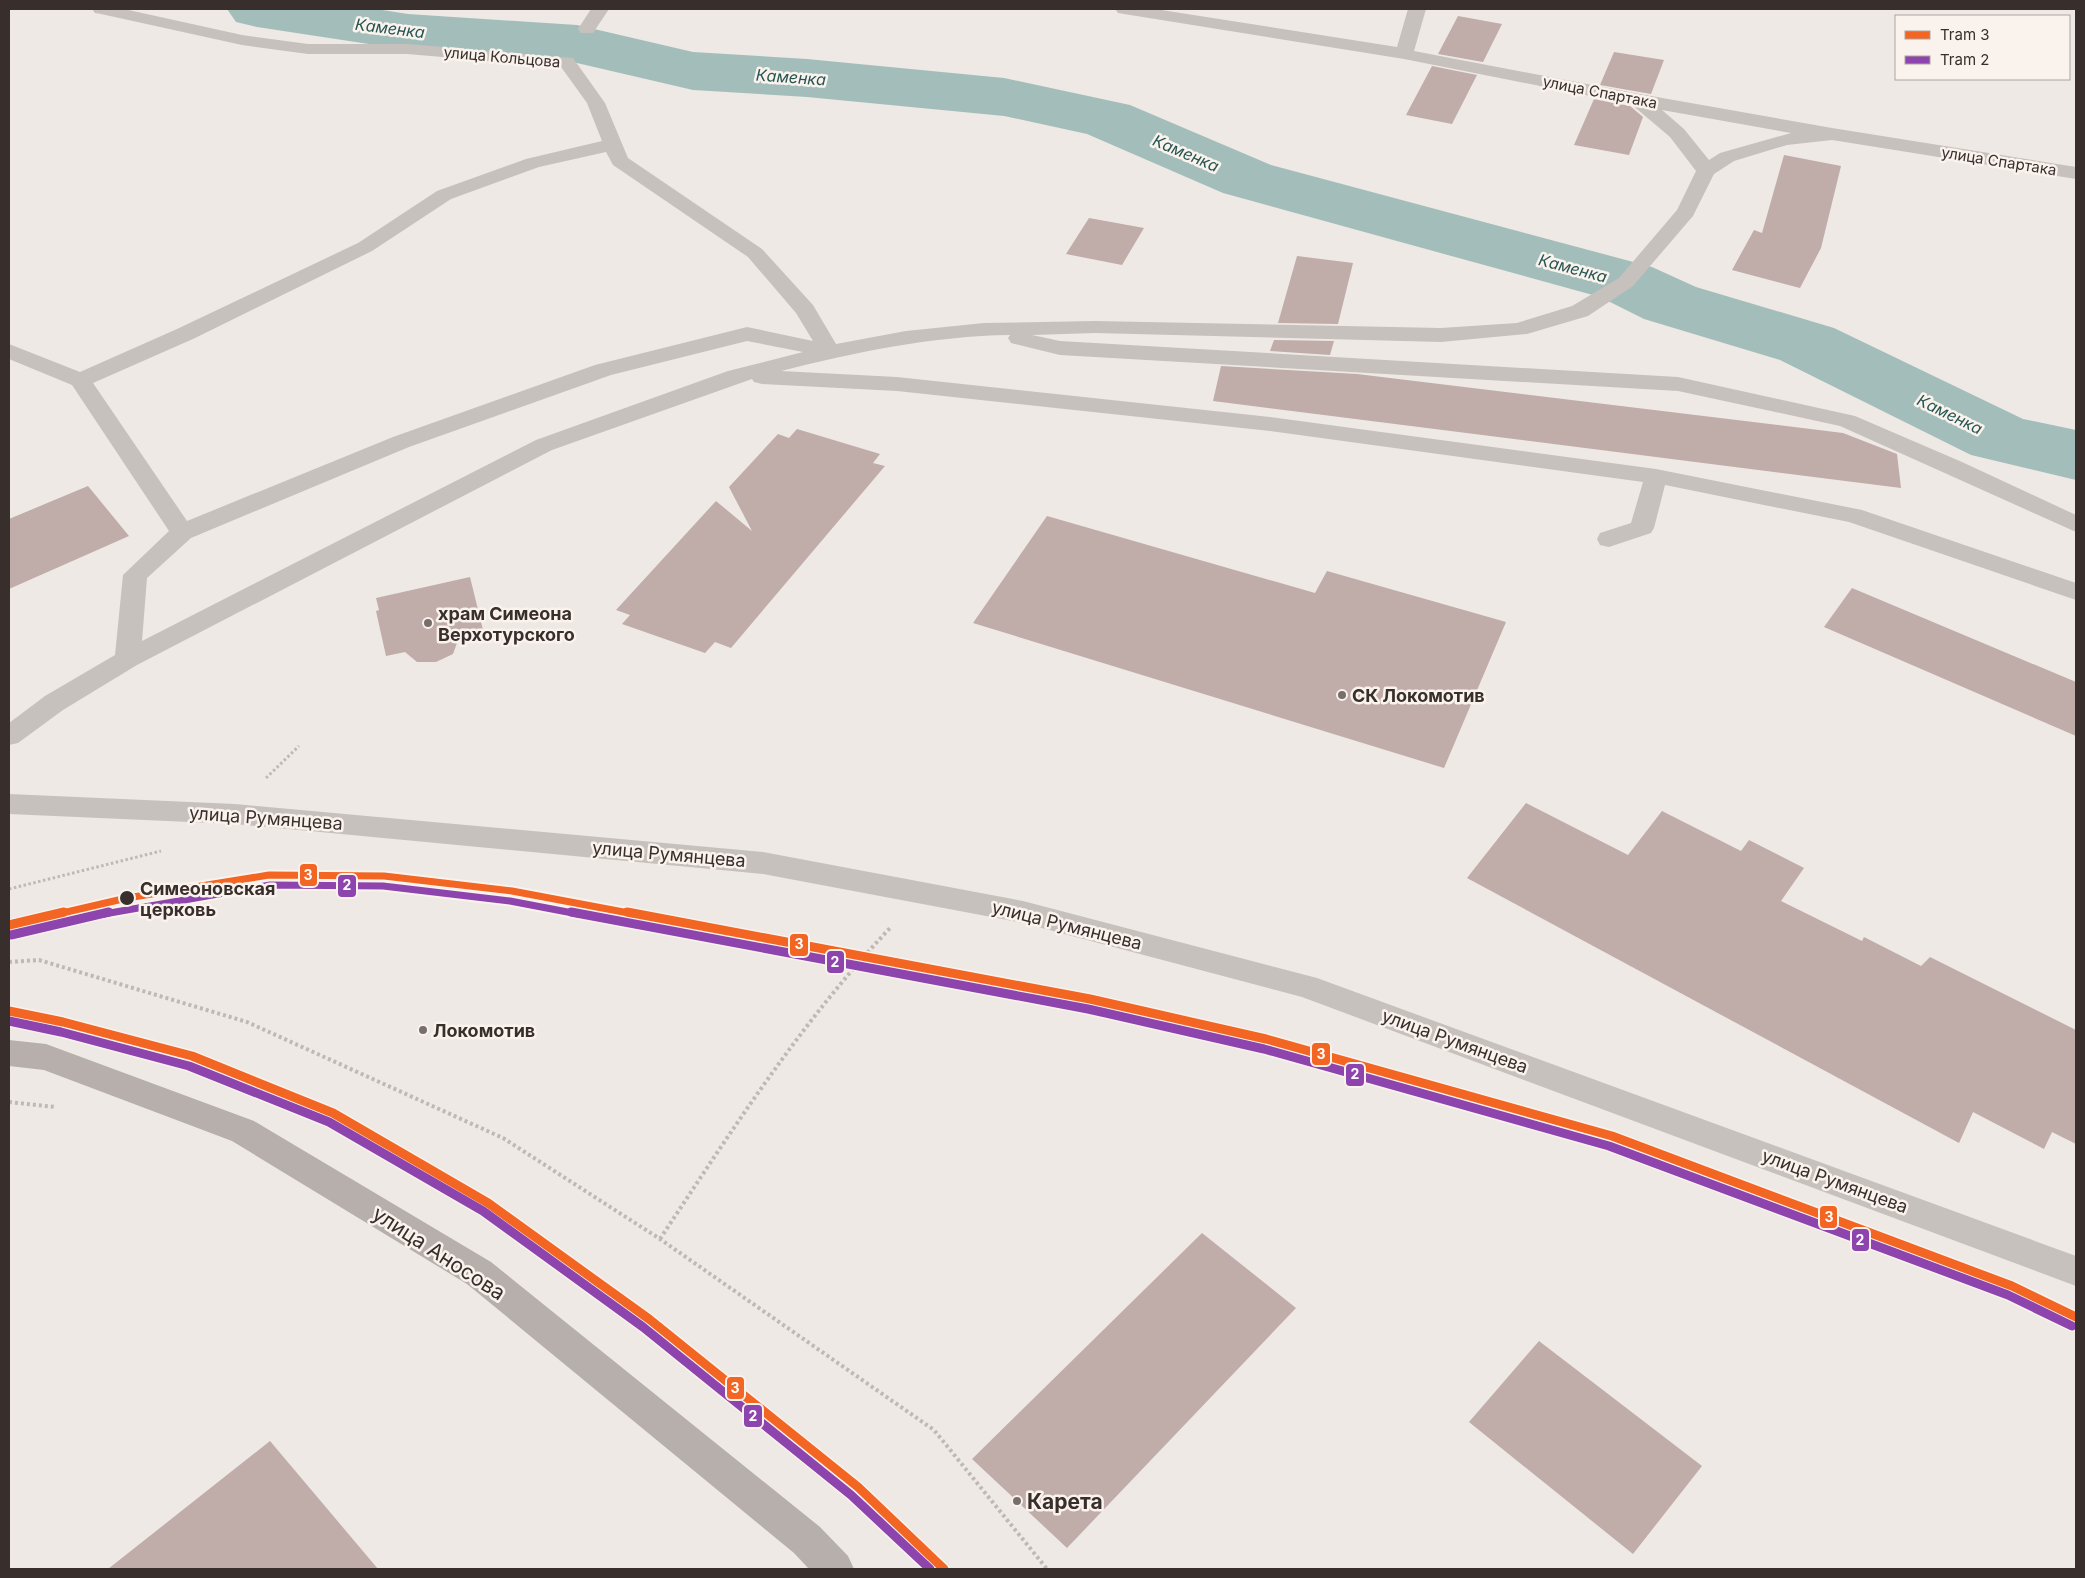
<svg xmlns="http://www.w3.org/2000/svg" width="2085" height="1578" font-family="Inter,sans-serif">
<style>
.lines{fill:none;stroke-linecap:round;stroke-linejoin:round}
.river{fill:#a3beba;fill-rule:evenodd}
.building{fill:#c0aca8}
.path-far1{stroke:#bfb9b6;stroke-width:3;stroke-dasharray:2.5 2.5;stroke-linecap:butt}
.path{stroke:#bfb9b6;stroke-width:4;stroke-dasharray:3 3;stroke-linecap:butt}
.minor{fill:#c7c1bd;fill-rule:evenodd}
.major{fill:#b6afac;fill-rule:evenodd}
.tram-1-far1-casing{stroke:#f9f2ed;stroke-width:11}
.tram-1-casing{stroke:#f9f2ed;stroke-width:12}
.tram-2-far1-casing{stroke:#f9f2ed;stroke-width:11}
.tram-2-casing{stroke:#f9f2ed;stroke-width:12}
.tram-1-far1{stroke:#f26522;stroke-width:7}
.tram-1{stroke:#f26522;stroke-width:9}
.tram-2-far1{stroke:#8e44ad;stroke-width:7}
.tram-2{stroke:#8e44ad;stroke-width:9}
.poi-dot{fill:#786f6c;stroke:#f9f2ed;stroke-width:2}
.stop-dot{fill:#382e2b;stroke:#f9f2ed;stroke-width:2}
.labels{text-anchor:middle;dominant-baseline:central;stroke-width:5;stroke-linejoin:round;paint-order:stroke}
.far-street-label{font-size:15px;fill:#382e2b;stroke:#f9f2ed}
.far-water-label{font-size:16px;font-style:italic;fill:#255552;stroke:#f9f2ed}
.poi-label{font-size:18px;font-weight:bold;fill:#382e2b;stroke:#f9f2ed;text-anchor:start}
.street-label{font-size:18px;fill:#382e2b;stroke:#f9f2ed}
.stop-label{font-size:18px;font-weight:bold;fill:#382e2b;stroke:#f9f2ed;text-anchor:start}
.near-street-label{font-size:21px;fill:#382e2b;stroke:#f9f2ed}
.near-poi-label{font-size:21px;font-weight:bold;fill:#382e2b;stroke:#f9f2ed;text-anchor:start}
.line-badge{stroke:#f9f2ed;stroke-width:2}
.badge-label{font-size:14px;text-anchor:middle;font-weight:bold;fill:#fff}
</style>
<rect width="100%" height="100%" fill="#eee9e4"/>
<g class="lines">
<!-- river -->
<path class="river" d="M227 9H376L408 14 577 25 693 52 807 59 1004 78 1130 105 1271 165 1652 267 1696 287 1834 328 2023 419 2076 430V480L1971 455 1780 360 1644 319 1600 297 1223 193 1087 134 1004 116 807 97 693 90 577 63 408 50 257 27 236 22Z"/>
</g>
<!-- building -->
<path class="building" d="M1458 16 1502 24 1483 62 1438 54Z
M1614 52 1664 60 1651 94 1600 85Z
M1432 66 1477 75 1452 124 1406 115Z
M1594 99 1630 106 1643 117 1629 155 1574 145Z
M1784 155 1841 166 1821 248 1800 288 1732 270 1754 230 1762 233Z
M1089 218 1144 228 1122 265 1066 254Z
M1297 256 1353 263 1338 324 1278 323Z
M1274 340 1334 341 1330 355 1270 351Z
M1221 366 1357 374 1843 433 1897 454 1901 488 1213 401Z
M797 429 880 454 873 463 885 466 731 648 715 642 705 653 622 624 630 615 616 610 716 501 752 531 729 487 778 434 789 438Z
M88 486 129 536 9 589V519Z
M1047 516 1315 593 1327 571 1506 622 1444 768 973 623Z
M470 577 484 634 458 640 453 654 436 662H417L405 652 386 656 376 611 379 610 376 598Z
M1852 588 2076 682V736L1824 627Z
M1526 803 1628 855 1662 811 1741 851 1749 840 1804 868 1781 901 1862 941 1864 937 1921 966 1930 957 2076 1030V1144L2052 1132 2044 1149 1973 1112 1959 1143 1467 878Z
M1202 1233 1296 1308 1067 1548 972 1459Z
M1539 1341 1702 1466 1633 1554 1469 1422Z
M270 1441 378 1569H108Z"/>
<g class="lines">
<!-- path-far1 -->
<path class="path-far1" d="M266 778 299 746
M9 889 161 851"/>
<!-- path -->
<path class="path" d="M9 962 39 960 247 1022 503 1138 660 1239 934 1430 1047 1569
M9 1102 55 1107
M660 1239C732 1130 801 1022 891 927"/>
<!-- minor -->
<path class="minor" d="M92 9H124L242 35 308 44H407L573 58 605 103 628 158 762 249 813 305 836 344 906 331 984 323 1095 321 1441 328 1517 323 1572 306 1619 278 1677 210 1696 171 1670 137 1631 104 1404 59 1124 14 1118 13 1115 9H1155L1397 47 1408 9H1426L1414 51 1634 93 1832 128 2076 167V179L1832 140 1787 145 1734 161 1714 174 1693 216 1633 286 1588 316 1527 334 1441 342 1095 333 1032 335 1060 341 1678 377 1855 416 1962 462 2076 515V532L1840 426 1678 391 1060 355 1011 343 1008 338 1010 335C933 336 856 352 781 371L897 377 1270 417 1656 469 1862 510 2076 583V600L1849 522 1665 485 1654 528 1651 533 1609 547 1600 545 1597 539 1600 533 1631 523 1643 482 1270 431 897 391 762 384 754 382 752 379 552 450 137 665 63 710 18 743 9 745V723L45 696 115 655 123 575 169 531 72 385 9 359V344L80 372 177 329 358 243 437 191 526 159 602 141 587 103 561 67 407 54H308L242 45 101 14 95 13ZM1662 110 1791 133 1720 153 1709 160 1684 129ZM606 152 613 165 748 257 796 313 813 341 747 327 595 365 393 437 187 521 93 383 193 339 372 251 451 199 539 167ZM747 341 803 352 728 371 536 440 142 641 147 578 191 538 409 447 611 375Z
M591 9H609L593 33H581L578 29Z
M9 794 235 804 763 852 1023 901 1317 978 2076 1256V1286L1302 997 1023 923 763 874 235 824 9 814Z"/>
<!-- major -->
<path class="major" d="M9 1040 46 1044 254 1121 491 1262 820 1527 848 1556 854 1569H809L794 1553 467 1284 232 1141 44 1070 9 1066Z"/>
<defs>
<path id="tram-1-far1" d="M58 914 127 898 269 875 384 876 512 891 634 914"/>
<path id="tram-1" d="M627 912 1090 999 1266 1039 1612 1136 2012 1286 2076 1317
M9 925 64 912
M9 1011 63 1022 192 1056 333 1113 488 1203 649 1319 858 1487 944 1569"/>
<path id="tram-2-far1" d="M104 914 270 885 383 886 510 901 578 914"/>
<path id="tram-2" d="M571 912 1088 1009 1264 1049 1609 1146 2008 1295 2072 1326
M11 935 109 912
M9 1021 61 1032 189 1066 329 1122 483 1211 643 1327 851 1495 930 1569"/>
</defs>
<!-- tram-1-far1 casing -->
<use href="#tram-1-far1" class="tram-1-far1-casing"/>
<!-- tram-1 casing -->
<use href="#tram-1" class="tram-1-casing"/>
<!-- tram-2-far1 casing -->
<use href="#tram-2-far1" class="tram-2-far1-casing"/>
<!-- tram-2 casing -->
<use href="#tram-2" class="tram-2-casing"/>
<!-- tram-1-far1 -->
<use href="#tram-1-far1" class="tram-1-far1"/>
<!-- tram-1 -->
<use href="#tram-1" class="tram-1"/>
<!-- tram-2-far1 -->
<use href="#tram-2-far1" class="tram-2-far1"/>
<!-- tram-2 -->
<use href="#tram-2" class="tram-2"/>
</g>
<!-- markers -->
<g class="poi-dot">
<circle cx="428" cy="623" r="5"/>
<circle cx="1342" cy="695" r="5"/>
<circle cx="423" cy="1030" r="5"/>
<circle cx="1017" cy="1501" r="5"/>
</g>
<circle class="stop-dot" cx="127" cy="898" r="8"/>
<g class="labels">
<!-- far-street labels -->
<g class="far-street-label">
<text transform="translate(502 57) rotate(5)">улица Кольцова</text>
<text transform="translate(1600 92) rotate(11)">улица Спартака</text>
<text transform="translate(1999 161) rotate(9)">улица Спартака</text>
</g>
<!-- far-water labels -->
<g class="far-water-label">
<text transform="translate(390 28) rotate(7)">Каменка</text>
<text transform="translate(791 77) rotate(4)">Каменка</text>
<text transform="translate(1186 153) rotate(23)">Каменка</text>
<text transform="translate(1573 268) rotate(15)">Каменка</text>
<text transform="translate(1950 414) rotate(26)">Каменка</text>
</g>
<!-- poi labels -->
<g class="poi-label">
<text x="438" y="613">храм Симеона<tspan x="438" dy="21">Верхотурского</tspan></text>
<text x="1352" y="695">СК Локомотив</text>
<text x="433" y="1030">Локомотив</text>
</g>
<!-- street labels -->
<g class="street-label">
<text transform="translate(266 818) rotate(4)">улица Румянцева</text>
<text transform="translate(669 854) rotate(5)">улица Румянцева</text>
<text transform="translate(1067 925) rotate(14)">улица Румянцева</text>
<text transform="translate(1455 1041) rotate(20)">улица Румянцева</text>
<text transform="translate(1835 1181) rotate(20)">улица Румянцева</text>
</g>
<!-- stop labels -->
<g class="stop-label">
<text x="140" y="888">Симеоновская<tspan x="140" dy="21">церковь</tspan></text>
</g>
<!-- near-street labels -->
<g class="near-street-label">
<text transform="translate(439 1253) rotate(33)">улица Аносова</text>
</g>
<!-- near-poi labels -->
<g class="near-poi-label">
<text x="1027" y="1501">Карета</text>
</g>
</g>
<g class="line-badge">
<rect x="299" y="863" width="19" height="24" rx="5" fill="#f26522"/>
<rect x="337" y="874" width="20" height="24" rx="5" fill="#8e44ad"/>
<rect x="789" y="933" width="20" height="24" rx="5" fill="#f26522"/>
<rect x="826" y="950" width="19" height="24" rx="5" fill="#8e44ad"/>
<rect x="1311" y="1042" width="20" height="24" rx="5" fill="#f26522"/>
<rect x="1345" y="1063" width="20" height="24" rx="5" fill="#8e44ad"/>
<rect x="1819" y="1205" width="19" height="24" rx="5" fill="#f26522"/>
<rect x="1851" y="1228" width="19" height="24" rx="5" fill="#8e44ad"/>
<rect x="726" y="1376" width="19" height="24" rx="5" fill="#f26522"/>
<rect x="743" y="1404" width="20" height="24" rx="5" fill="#8e44ad"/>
</g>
<g class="badge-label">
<text x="308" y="880">3</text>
<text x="347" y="890">2</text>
<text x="799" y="949">3</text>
<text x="835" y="967">2</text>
<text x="1321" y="1059">3</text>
<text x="1355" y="1079">2</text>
<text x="1829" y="1222">3</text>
<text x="1860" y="1245">2</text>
<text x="735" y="1393">3</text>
<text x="753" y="1421">2</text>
</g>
<!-- border -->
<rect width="2085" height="1578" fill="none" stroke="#382e2b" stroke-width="20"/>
<!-- legend -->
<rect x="1895" y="15" width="175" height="65" fill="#f9f2ed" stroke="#aca49f"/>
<rect x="1905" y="31" width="25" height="8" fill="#f26522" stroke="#aca49f"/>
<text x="1940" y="40" font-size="15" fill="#382e2b">Tram 3</text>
<rect x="1905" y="56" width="25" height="8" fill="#8e44ad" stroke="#aca49f"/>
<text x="1940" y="65" font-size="15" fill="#382e2b">Tram 2</text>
</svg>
